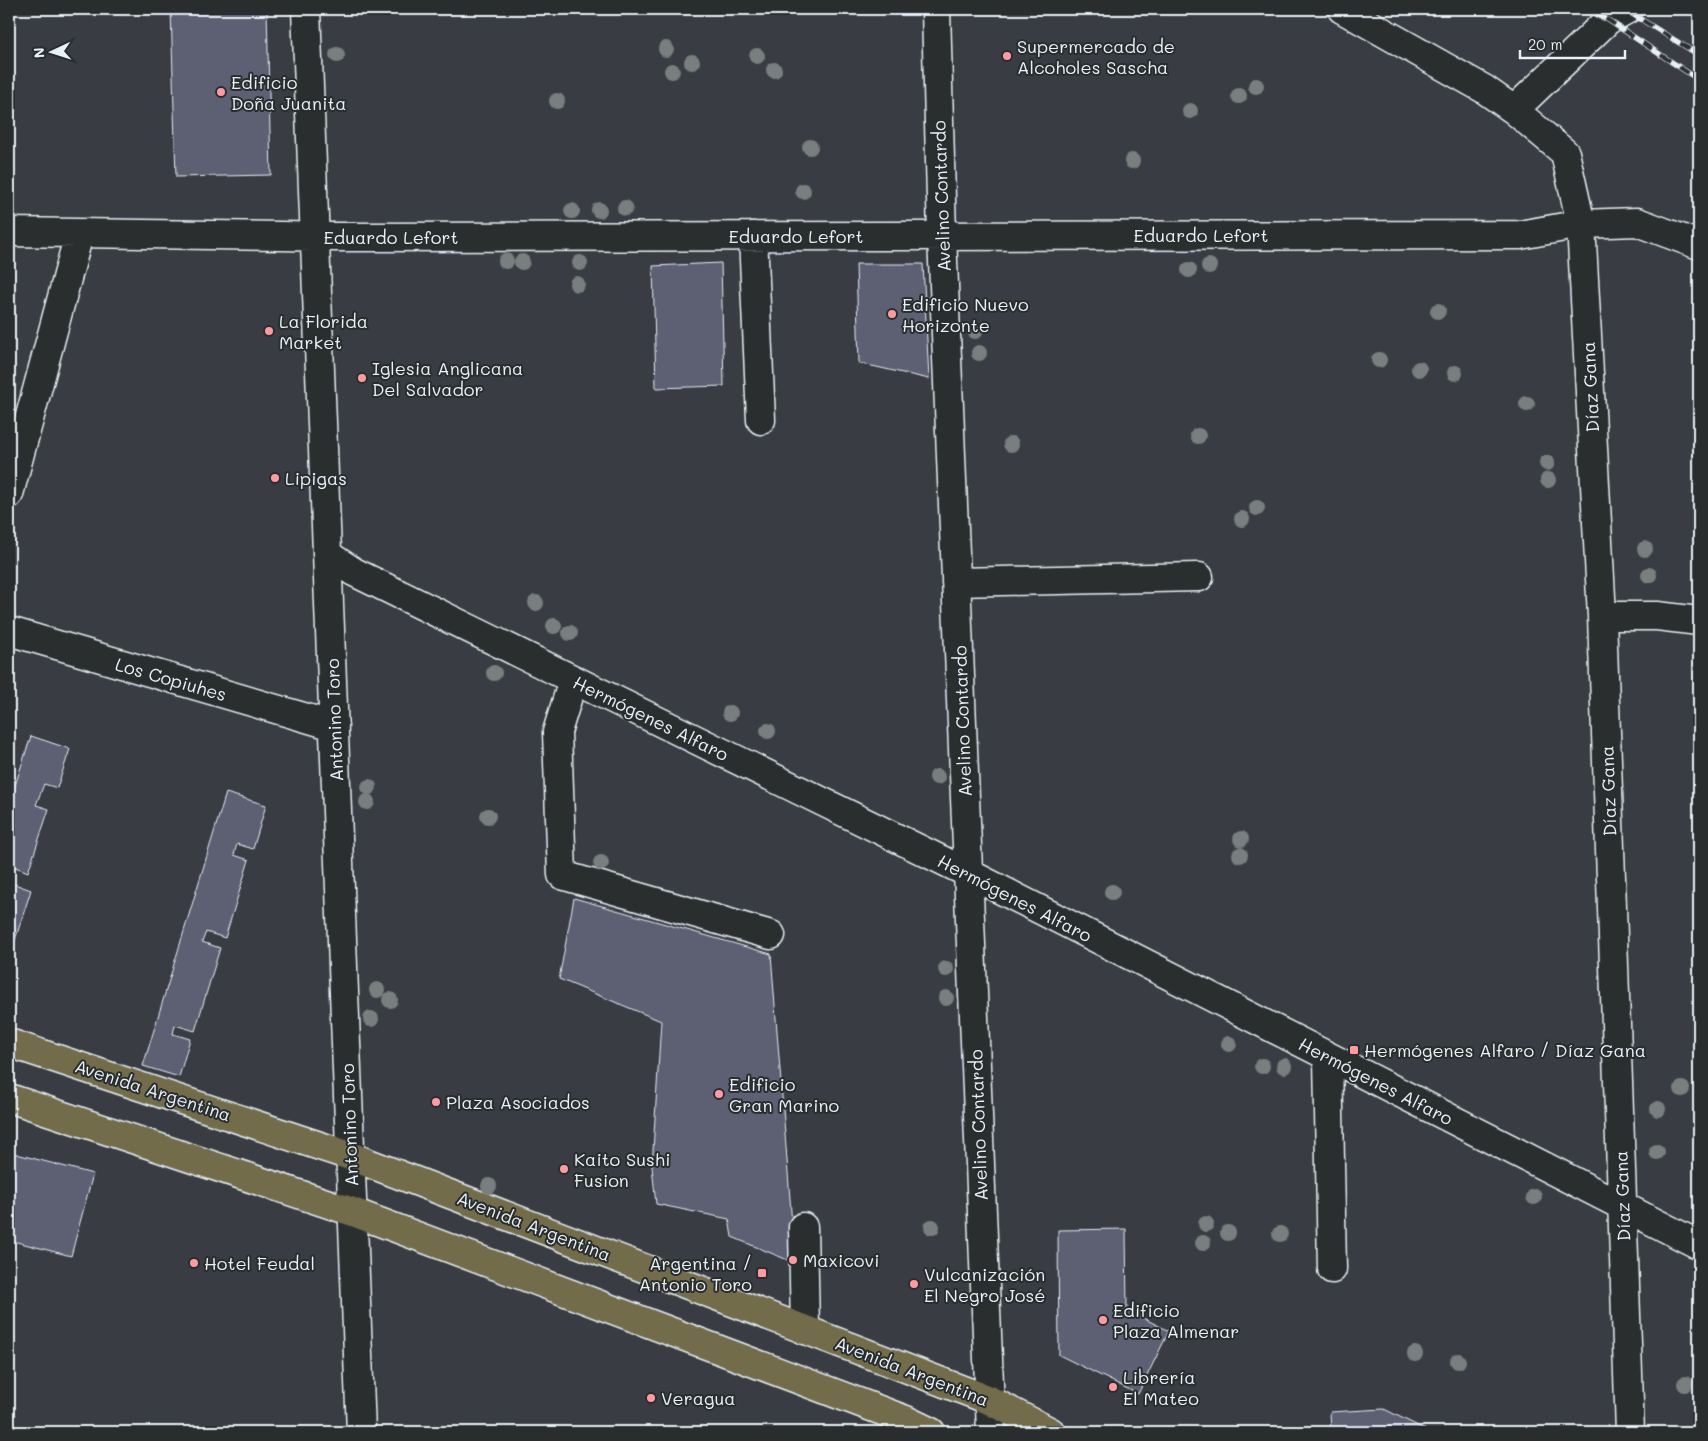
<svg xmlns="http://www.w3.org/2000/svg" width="1708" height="1441" font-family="Mali,sans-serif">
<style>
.building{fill:#5b6072;stroke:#e8f1f8}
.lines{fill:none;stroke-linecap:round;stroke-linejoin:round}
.minor-casing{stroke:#e8f1f8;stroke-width:31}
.major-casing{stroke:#e8f1f8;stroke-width:31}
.minor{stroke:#2a2d2e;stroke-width:28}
.major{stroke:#726c4b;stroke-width:28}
.rail-casing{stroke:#e8f1f8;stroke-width:5.5}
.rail{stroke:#2a2d2e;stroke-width:4;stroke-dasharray:11;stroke-linecap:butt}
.tree{fill:#787f7e}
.poi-dot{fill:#ff9aa2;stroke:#2a2d2e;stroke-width:2}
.labels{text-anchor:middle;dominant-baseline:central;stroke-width:4;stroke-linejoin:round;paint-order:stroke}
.poi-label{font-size:18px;fill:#e8f1f8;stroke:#2a2d2e;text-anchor:start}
.street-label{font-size:18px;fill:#e8f1f8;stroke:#2a2d2e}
</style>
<rect width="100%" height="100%" fill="#393c42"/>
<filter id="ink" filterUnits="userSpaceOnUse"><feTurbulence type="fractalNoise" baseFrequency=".02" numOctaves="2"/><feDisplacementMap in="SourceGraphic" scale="10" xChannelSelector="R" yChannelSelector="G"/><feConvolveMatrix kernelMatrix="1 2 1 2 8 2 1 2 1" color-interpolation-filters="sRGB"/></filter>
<g filter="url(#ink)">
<!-- building -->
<path class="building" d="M171 9H267L271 175 176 177Z
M721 263 724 386 656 388 653 266Z
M856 264H923L929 379 859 363Z
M31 736 70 749 57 788 44 784 36 805 49 809 28 872 13 866 9 878V804Z
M226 793 266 805 253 849 237 844 234 855 249 860 225 938 206 932 202 942 220 948 195 1031 175 1025 173 1034 190 1039 179 1077 143 1066Z
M9 882 31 890 9 959Z
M574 898 771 954 795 1263 732 1237 729 1219 656 1204 652 1167 661 1021 559 979Z
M9 1152 93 1174 71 1256 9 1240Z
M1126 1229 1127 1310 1169 1331 1138 1394 1059 1355 1058 1230Z
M1384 1409 1430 1432H1331L1330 1412Z"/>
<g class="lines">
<defs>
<path id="minor" d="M306 9 361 1432
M936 9 942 236 991 1432
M1342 9 1484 89 1514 110 1565 153 1581 224 1602 616 1630 1432
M1514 110 1608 20 1628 9
M9 232 343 237 1520 235 1581 224 1637 222 1699 245
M753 236 761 420
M9 494 79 234
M328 555 354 572 968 873 1699 1245
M956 582 1199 577
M1602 616H1657L1699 621
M9 631 334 726
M573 680 557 732 562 875 771 935
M1328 1057 1332 1269
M803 1227 805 1330"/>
<path id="major" d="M9 1043 350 1156 989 1400 1051 1432
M9 1098 353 1212 906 1420 931 1432"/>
</defs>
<!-- minor casing -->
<use href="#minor" class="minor-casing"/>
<!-- major casing -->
<use href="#major" class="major-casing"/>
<!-- minor -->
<use href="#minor" class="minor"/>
<!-- major -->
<use href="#major" class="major"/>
<defs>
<path id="rail" d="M1586 9 1608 20 1699 80
M1624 9 1699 55"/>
</defs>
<!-- rail casing -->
<use href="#rail" class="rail-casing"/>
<!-- rail -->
<use href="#rail" class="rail"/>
</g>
<!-- trees -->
<g class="tree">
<circle cx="666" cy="49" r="8"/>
<circle cx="337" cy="55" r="8"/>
<circle cx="757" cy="56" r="8"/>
<circle cx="692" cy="62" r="8"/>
<circle cx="774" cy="70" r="8"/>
<circle cx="672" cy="71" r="8"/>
<circle cx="1256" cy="86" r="8"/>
<circle cx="1239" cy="96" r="8"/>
<circle cx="557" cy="101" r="8"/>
<circle cx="1190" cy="111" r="8"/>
<circle cx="810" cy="147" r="8"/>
<circle cx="1132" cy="161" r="8"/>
<circle cx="803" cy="191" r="8"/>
<circle cx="625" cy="208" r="8"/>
<circle cx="599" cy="210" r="8"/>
<circle cx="572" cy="211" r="8"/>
<circle cx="506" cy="261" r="8"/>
<circle cx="522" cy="262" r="8"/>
<circle cx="580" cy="263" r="8"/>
<circle cx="1209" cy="266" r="8"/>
<circle cx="1189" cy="270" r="8"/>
<circle cx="577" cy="284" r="8"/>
<circle cx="1438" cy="311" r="8"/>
<circle cx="975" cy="331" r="8"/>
<circle cx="979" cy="353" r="8"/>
<circle cx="1379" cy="360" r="8"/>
<circle cx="1419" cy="369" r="8"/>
<circle cx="1455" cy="373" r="8"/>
<circle cx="1527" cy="404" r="8"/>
<circle cx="1198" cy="436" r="8"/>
<circle cx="1011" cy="444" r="8"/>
<circle cx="1547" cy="463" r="8"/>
<circle cx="1548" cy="480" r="8"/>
<circle cx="1257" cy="508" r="8"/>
<circle cx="1242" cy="519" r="8"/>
<circle cx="1645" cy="549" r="8"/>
<circle cx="1649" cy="575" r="8"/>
<circle cx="536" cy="603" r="8"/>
<circle cx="554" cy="626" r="8"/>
<circle cx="570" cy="633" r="8"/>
<circle cx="494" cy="673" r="8"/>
<circle cx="730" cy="713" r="8"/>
<circle cx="768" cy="731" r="8"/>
<circle cx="937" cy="777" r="8"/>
<circle cx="369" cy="787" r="8"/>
<circle cx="367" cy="802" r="8"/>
<circle cx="488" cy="816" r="8"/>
<circle cx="1241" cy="839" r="8"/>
<circle cx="1240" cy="855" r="8"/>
<circle cx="601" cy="863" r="8"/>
<circle cx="1112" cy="892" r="8"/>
<circle cx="946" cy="969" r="8"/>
<circle cx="377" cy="990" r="8"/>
<circle cx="946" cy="998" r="8"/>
<circle cx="390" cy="1000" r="8"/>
<circle cx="371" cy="1019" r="8"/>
<circle cx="1229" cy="1044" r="8"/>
<circle cx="1262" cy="1066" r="8"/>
<circle cx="1284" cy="1066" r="8"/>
<circle cx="1682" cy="1089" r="8"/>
<circle cx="1658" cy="1109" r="8"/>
<circle cx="1657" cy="1152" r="8"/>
<circle cx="489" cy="1186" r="8"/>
<circle cx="1534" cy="1197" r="8"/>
<circle cx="1206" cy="1224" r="8"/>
<circle cx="932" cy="1227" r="8"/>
<circle cx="1228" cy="1233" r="8"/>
<circle cx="1280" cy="1234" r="8"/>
<circle cx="1203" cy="1243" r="8"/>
<circle cx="1415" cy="1354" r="8"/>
<circle cx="1458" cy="1361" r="8"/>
<circle cx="1685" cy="1384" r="8"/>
</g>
</g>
<!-- markers -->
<g class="poi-dot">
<circle cx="1007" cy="56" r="5"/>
<circle cx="221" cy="92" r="5"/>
<circle cx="892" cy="314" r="5"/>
<circle cx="269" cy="331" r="5"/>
<circle cx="362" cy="378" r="5"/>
<circle cx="275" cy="478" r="5"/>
<rect x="1349" y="1045" width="10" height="10" rx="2.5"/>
<circle cx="719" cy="1094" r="5"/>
<circle cx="436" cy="1102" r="5"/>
<circle cx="564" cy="1169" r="5"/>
<circle cx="793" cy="1260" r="5"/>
<circle cx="194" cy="1263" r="5"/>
<rect x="757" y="1268" width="10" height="10" rx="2.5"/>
<circle cx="914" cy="1284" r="5"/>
<circle cx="1103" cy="1320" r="5"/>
<circle cx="1113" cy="1387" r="5"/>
<circle cx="651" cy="1398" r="5"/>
</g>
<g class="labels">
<!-- poi labels -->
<g class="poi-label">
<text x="1017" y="46">Supermercado de<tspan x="1017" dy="21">Alcoholes Sascha</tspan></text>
<text x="231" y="82">Edificio<tspan x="231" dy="21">Doña Juanita</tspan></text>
<text x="902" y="304">Edificio Nuevo<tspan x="902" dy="21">Horizonte</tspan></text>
<text x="279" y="321">La Florida<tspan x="279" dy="21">Market</tspan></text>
<text x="372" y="368">Iglesia Anglicana<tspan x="372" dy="21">Del Salvador</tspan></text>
<text x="285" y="478">Lipigas</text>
<text x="1364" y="1050">Hermógenes Alfaro / Díaz Gana</text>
<text x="729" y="1084">Edificio<tspan x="729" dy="21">Gran Marino</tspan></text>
<text x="446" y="1102">Plaza Asociados</text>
<text x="574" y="1159">Kaito Sushi<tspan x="574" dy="21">Fusion</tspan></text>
<text x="803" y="1260">Maxicovi</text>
<text x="204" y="1263">Hotel Feudal</text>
<text x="752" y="1263" text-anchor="end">Argentina /<tspan x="752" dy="21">Antonio Toro</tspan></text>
<text x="924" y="1274">Vulcanización<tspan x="924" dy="21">El Negro José</tspan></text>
<text x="1113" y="1310">Edificio<tspan x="1113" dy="21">Plaza Almenar</tspan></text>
<text x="1123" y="1377">Librería<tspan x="1123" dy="21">El Mateo</tspan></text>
<text x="661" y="1398">Veragua</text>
</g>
<!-- street labels -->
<g class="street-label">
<text transform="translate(941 196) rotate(-92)">Avelino Contardo</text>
<text x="1201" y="235">Eduardo Lefort</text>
<text x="796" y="236">Eduardo Lefort</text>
<text x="391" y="237">Eduardo Lefort</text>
<text transform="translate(1590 387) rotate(-93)">Díaz Gana</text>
<text transform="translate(171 679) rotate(16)">Los Copiuhes</text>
<text transform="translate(651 718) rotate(26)">Hermógenes Alfaro</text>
<text transform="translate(334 720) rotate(-92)">Antonino Toro</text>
<text transform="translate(962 721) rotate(-92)">Avelino Contardo</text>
<text transform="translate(1608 791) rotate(-92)">Díaz Gana</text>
<text transform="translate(1015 898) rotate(27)">Hermógenes Alfaro</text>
<text transform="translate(1376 1081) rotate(27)">Hermógenes Alfaro</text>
<text transform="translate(153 1090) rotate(18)">Avenida Argentina</text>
<text transform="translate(349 1125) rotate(-92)">Antonino Toro</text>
<text transform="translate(978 1125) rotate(-92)">Avelino Contardo</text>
<text transform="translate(1622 1196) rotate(-92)">Díaz Gana</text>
<text transform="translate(534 1226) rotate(21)">Avenida Argentina</text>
<text transform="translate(912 1371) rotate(21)">Avenida Argentina</text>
</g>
</g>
<!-- margin -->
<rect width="1708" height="1441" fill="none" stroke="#2a2d2e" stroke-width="30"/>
<rect x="15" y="15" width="1678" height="1411" fill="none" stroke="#e8f1f8" stroke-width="2" filter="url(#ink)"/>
<!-- north arrow -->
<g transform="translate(52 52) rotate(266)" stroke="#2a2d2e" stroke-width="4" paint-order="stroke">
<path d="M0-4L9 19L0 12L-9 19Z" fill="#e8f1f8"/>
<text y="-8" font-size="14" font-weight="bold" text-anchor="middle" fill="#e8f1f8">N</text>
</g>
<!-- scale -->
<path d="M1520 50v8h105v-8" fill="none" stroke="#e8f1f8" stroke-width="2.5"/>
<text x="1528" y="50" font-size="15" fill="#e8f1f8" stroke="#2a2d2e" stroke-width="4" paint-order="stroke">20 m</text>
</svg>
